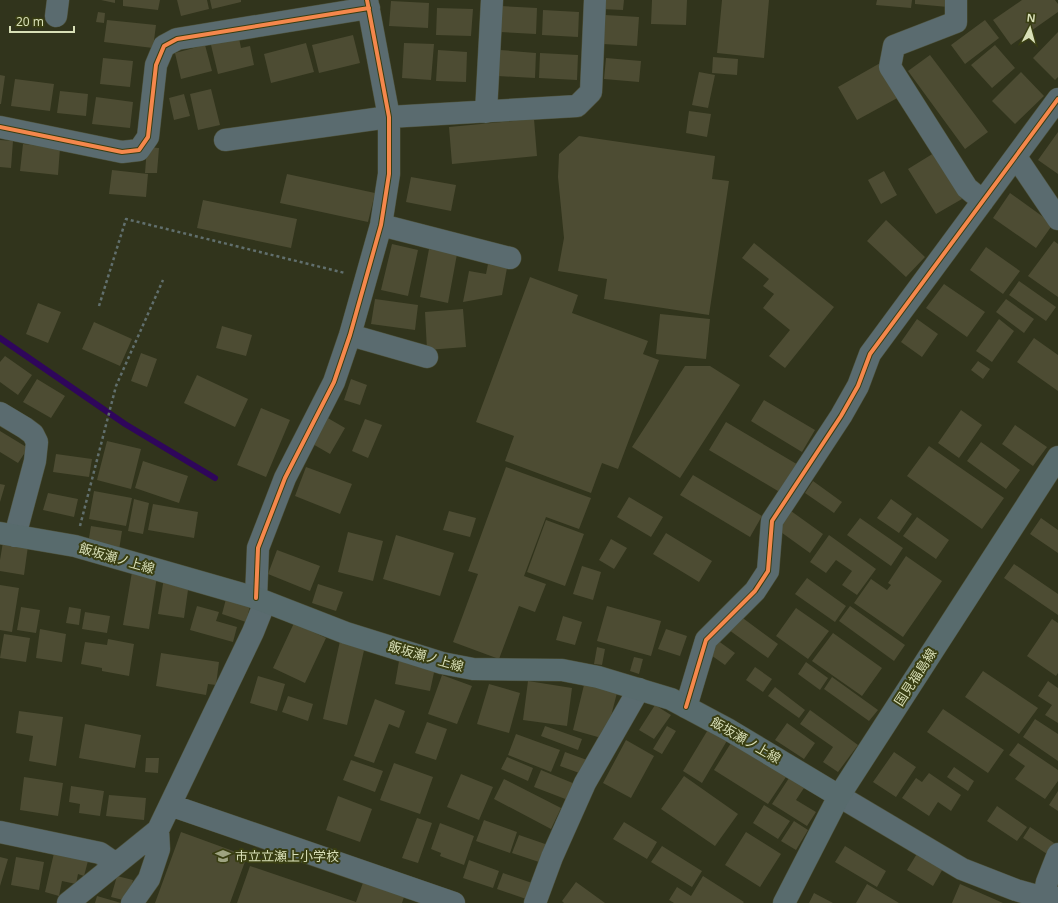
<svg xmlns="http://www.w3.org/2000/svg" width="1058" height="903" font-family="'Noto Sans','Noto Sans JP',sans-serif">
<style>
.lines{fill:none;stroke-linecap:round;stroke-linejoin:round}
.stream{stroke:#2f065b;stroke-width:6}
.building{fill:#4d4c33}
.street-casing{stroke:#4d513a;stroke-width:23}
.secondary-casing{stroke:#4d513a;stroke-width:23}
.path{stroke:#616f6d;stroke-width:2.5;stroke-dasharray:3 3;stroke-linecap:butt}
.street{stroke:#5a6b6f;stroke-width:22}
.secondary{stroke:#586b6d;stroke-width:22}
.cycleway-casing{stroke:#393e12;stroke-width:6}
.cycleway{stroke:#f5874c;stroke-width:4}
.labels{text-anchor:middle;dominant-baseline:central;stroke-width:4;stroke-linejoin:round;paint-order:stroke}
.street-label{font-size:13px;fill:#d8dfb7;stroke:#393e12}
.poi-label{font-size:13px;fill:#d8dfb7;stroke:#393e12;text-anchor:start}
</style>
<rect width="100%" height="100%" fill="#31341c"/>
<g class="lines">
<!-- stream -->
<path class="stream" d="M0 338 125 424 215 478"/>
</g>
<!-- building -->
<path class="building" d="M101 0H115V3Z
M123 0H160L158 10 123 6Z
M177 0H207L209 9 181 16Z
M210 0H241V2L212 9Z
M601 0H624L623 10 601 9Z
M652 0H687L686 25 651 24Z
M722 0H769L764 58 717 53Z
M877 0H912L911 8 876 5Z
M915 0H948V7L915 4Z
M1022 0H1055L1058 4V12L1011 45 993 20Z
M391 1 429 3 428 28 389 26Z
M501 6 537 8 536 34 500 32Z
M437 8 473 9 471 36 436 35Z
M543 10 579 12 578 37 542 35Z
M98 12 105 13 104 23 96 22Z
M605 15 639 17 637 46 603 44Z
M107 20 156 25 153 48 104 42Z
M985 20 999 38 965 64 951 45Z
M1058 32V77L1055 80 1033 58Z
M353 35 360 63 319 73 312 45Z
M239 38 241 48 250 46 254 65 218 74 211 45Z
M306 43 314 72 271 83 264 54Z
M404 43 434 44 431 80 402 78Z
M205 45 212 71 181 79 175 53Z
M995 45 1015 68 992 88 971 65Z
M438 50 467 52 466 82 436 81Z
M500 50 536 53 535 78 498 76Z
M540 53 578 55 577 80 539 78Z
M930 55 988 132 965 149 908 71Z
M713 57 738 59 737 75 712 73Z
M103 58 133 61 130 87 100 84Z
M606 58 641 61 639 82 604 79Z
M882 62 901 96 857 120 838 87Z
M699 72 715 75 708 108 692 105Z
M1021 72 1044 96 1015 124 992 101Z
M0 75 5 76 1 104H0Z
M15 79 54 84 50 111 11 106Z
M211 89 220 125 198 130 190 94Z
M60 91 88 94 86 116 57 113Z
M184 94 190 116 174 120 169 98Z
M96 97 133 102 130 128 92 124Z
M689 111 711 114 707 137 686 133Z
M534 119 537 156 452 164 449 127Z
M1058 132V174L1038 160Z
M579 136 715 156 712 179 729 181 709 315 604 299 607 279 558 271 564 238 558 177 559 154Z
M0 140 13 141 11 168 0 167Z
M23 144 60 148 58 175 20 171Z
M147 147 159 148 157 173H145Z
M934 153 962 199 936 214 908 169Z
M112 170 148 174 146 197 109 194Z
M884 171 897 195 881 204 868 180Z
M287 174 375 193 368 222 280 203Z
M411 177 456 185 451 211 406 202Z
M1010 193 1053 224 1036 248 993 218Z
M203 200 297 219 291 248 197 228Z
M886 220 925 257 906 277 867 241Z
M1054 241 1058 244V297L1028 276Z
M754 243 834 307 785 368 769 356 790 330 763 308 774 294 763 286 769 279 742 258Z
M392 244 418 250 408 296 381 290Z
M986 247 1020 271 1003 294 970 270Z
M429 249 457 254 448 303 420 297Z
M488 264 507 268 502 295 463 302 469 271 486 274Z
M530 277 578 295 572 313 648 341 643 354 659 360 618 469 602 463 591 493 505 461 514 436 476 422Z
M1019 281 1056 307 1046 321 1009 295Z
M944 284 985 312 967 337 926 308Z
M375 299 418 305 415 330 371 324Z
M1006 299 1034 319 1024 333 996 312Z
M38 303 61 312 48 343 26 334Z
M463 309 466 347 427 350 425 312Z
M660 314 710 319 706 359 656 354Z
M917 319 938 334 922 357 901 342Z
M999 319 1014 331 992 362 976 351Z
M94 322 132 339 120 366 82 349Z
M222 326 252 335 246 356 216 348Z
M1034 338 1058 355V391L1017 362Z
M141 353 157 359 147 387 131 381Z
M5 356 32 375 18 395 0 382V362Z
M978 361 990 369 983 379 971 370Z
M685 366H710L740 385 680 478 632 447Z
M197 375 248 399 235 427 184 403Z
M37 379 65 396 51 418 23 402Z
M351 379 367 385 360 405 344 400Z
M764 400 815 430 802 452 751 421Z
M261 408 290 420 266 477 237 465Z
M961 410 982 425 959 458 938 443Z
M326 417 345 428 330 454 311 443Z
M365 419 382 425 368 458 352 451Z
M726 422 800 466 783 494 709 450Z
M1015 425 1047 447 1033 466 1002 444Z
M0 431 28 448 18 463 0 452Z
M107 441 141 449 131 489 97 480Z
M981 442 1020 470 1006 489 967 461Z
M929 446 1004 498 982 529 907 476Z
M56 454 92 459 89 477 53 472Z
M143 461 188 476 179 503 135 488Z
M306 467 352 484 340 514 295 496Z
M506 467 591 498 579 529 546 517 524 576 546 584 535 612 519 606 499 659 453 642 478 574 468 571Z
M693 475 762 516 750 537 680 495Z
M813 481 842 502 834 513 805 493Z
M0 484 5 485 0 502Z
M94 491 132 498 126 526 89 519Z
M48 493 78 499 74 517 43 510Z
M629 497 663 517 651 537 617 517Z
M134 499 149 503 143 534 128 531Z
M891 499 912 514 899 533 877 518Z
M153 504 198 512 194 538 148 530Z
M449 511 476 518 470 537 443 530Z
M791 511 823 534 810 553 778 530Z
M917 517 949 540 936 559 903 536Z
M860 518 903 548 891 566 847 535Z
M1041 518 1058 530V553L1030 534Z
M546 520 584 534 565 586 527 572Z
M91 526 122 531 119 550 88 544Z
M348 532 383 541 373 581 338 572Z
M666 533 712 561 699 582 653 554Z
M396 535 454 553 440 596 383 579Z
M829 535 876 569 857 595 842 585 852 571 836 560 826 573 810 562Z
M611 539 627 548 614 569 599 560Z
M3 542 28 546 24 575 0 571V560Z
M277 550 320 566 310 591 268 574Z
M906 556 942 581 903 637 854 603 871 579 887 590 891 585 888 583Z
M1014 564 1058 594V615L1004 578Z
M582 566 601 572 593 600 573 594Z
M132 572 157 576 149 629 123 625Z
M164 578 189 583 184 618 158 614Z
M807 578 846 606 835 622 795 594Z
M318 584 343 592 336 611 312 603Z
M0 585 19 588 12 632 0 630Z
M226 599 250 606 246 622 222 614Z
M197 606 219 612 216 621 237 627 233 642 190 630Z
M607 606 661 621 651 656 597 641Z
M850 606 905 645 894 661 839 621Z
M21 607 40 610 36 633 17 630Z
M69 607 81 609 79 625 66 623Z
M796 608 829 631 808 659 776 636Z
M85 612 110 616 107 633 82 629Z
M563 616 582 622 575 645 556 640Z
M740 616 778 644 768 658 729 630Z
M1052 619 1058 623V673L1056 676 1027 656Z
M294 623 326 638 305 683 273 668Z
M40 629 66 634 62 662 36 658Z
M666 629 687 636 680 656 658 649Z
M833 633 882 668 862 696 812 661Z
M4 634 30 638 26 662 0 658Z
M108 639 134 644 129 676 102 671V668L81 664 85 642 107 645Z
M717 640 735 653 725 665 708 653Z
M340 641 365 646 347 725 323 719Z
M597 647 605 649 602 665 594 664Z
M161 653 219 662 216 685 208 684 206 695 156 686Z
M634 657 643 659 639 674 630 671Z
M399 661 435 668 430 691 395 684Z
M806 662 828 678 820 690 798 674Z
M755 667 772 679 763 692 746 680Z
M983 671 1038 708 1019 734 965 697Z
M442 675 472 686 457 724 428 714Z
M258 676 285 684 277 711 250 703Z
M832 677 878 710 869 721 824 689Z
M528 681 572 688 567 726 523 720Z
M1048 681 1058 688V723L1045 715 1052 705 1038 696Z
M489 684 520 693 509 733 477 724Z
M584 685 617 693 605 739 573 730Z
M775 687 805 710 799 718 768 696Z
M288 696 313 704 308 721 282 712Z
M375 699 405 711 399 728 389 724 374 763 354 756Z
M655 705 671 715 654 739 639 730Z
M943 709 1004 750 988 773 927 732Z
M810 710 858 745 838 772 823 762 833 747 800 724Z
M19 711 63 717 56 766 29 761 33 736 16 733Z
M1035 719 1058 734V761L1023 737Z
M427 722 447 729 436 760 415 753Z
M787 723 815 743 804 759 775 740Z
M85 724 141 735 135 768 79 758Z
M545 726 582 739 578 750 541 736Z
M667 726 676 731 662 754 653 749Z
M709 728 728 739 702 783 683 771Z
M516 734 560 750 551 772 508 755Z
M626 740 654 756 631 798 603 783Z
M731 743 786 777 768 804 714 770Z
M1018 743 1058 770V781L1045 799 1015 779 1025 766 1009 755Z
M565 752 587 760 582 774 560 766Z
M894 752 916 767 896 797 873 782Z
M507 757 533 768 528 781 501 769Z
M146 758H159L158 773 145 772Z
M351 760 383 771 375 792 343 780Z
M394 763 433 777 420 814 380 800Z
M954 767 974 781 968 791 947 777Z
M541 770 575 784 568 800 534 787Z
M929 773 961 795 951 811 938 802 929 816 902 798 916 778 922 782Z
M461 774 493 787 479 820 447 807Z
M684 776 738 814 715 846 661 809Z
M24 777 63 783 58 816 20 810Z
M789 778 804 788 796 800 816 812 807 826 772 804Z
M504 779 561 808 551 829 494 799Z
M71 786 104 791 100 816 79 813 80 804 69 802Z
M1058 791V811L1049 805Z
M109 795 146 798 144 820 106 816Z
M338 796 372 809 360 842 326 830Z
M764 805 790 821 778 839 753 823Z
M997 806 1027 827 1017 841 987 821Z
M417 818 432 823 418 863 402 858Z
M484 820 517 832 510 853 476 841Z
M794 821 808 830 796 850 781 841Z
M624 822 657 842 647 859 613 839Z
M440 823 474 836 464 865 440 856 441 853 431 849Z
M1030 827 1057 845 1050 856 1023 838Z
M181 832 247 856 230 903H155Z
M746 832 781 854 760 887 725 865Z
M519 835 551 846 545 864 512 853Z
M662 846 702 871 692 887 651 862Z
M845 846 886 871 877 887 835 862Z
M918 852 944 867 933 886 907 870Z
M54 853 88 861 84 876 78 874 76 884 62 881 59 896 45 892Z
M0 857 8 859 0 886Z
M16 857 44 862 39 890 11 885Z
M469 860 499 871 493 888 463 878Z
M250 866 356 902 364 880 405 894 402 903H237Z
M503 873 535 884 529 900 497 889Z
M117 876 133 880 127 901 111 897Z
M703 876 744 902 743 903H674L669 900 677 887 691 896Z
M576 882 605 903H564L562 901Z
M867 884 899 903H856Z
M960 884 1003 903H952Z
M814 893 833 903H809Z
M97 896 121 903H95Z"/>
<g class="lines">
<defs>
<path id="street" d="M956 0V22L894 46 890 67 967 188 983 201
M56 16 58 0
M486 112 492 0
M0 127 122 152 139 150 148 137 156 65 164 46 177 39 369 8
M225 140 389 117 577 106 591 92 595 0
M1016 157 1058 219
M381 225 510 258
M350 335 427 357
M0 413 25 428 33 434 37 442 35 461 15 536
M256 598 258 548 285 478 334 382 350 335 381 225 389 174V117L367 0
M686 707 706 640 755 591 768 571 772 521 841 416 858 386 870 354 1058 99
M839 796 962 869 1016 890 1041 897 1058 898
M170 805 454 903
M0 832 100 853 116 864
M1044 896 1047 882 1058 854
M68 903 158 830 253 632 265 602
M132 903 149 879 159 849 158 830
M535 903 552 857 585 783 639 689"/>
<path id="secondary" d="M0 533 75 546 256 598 346 633 442 663 473 669 562 670 598 677 671 699 729 730 839 796
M784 903 839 796 1058 457"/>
</defs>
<!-- street casing -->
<use href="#street" class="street-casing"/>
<!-- secondary casing -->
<use href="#secondary" class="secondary-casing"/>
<!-- path -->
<path class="path" d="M99 306 126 219 345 273
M80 526 116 386 163 280"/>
<!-- street -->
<use href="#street" class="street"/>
<!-- secondary -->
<use href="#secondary" class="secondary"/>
<defs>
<path id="cycleway" d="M0 127 122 152 139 150 148 137 156 65 164 46 177 39 369 8
M256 598 258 548 285 478 334 382 350 335 381 225 389 174V117L367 0
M686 707 706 640 755 591 768 571 772 521 841 416 858 386 870 354 1058 99"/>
</defs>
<!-- cycleway casing -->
<use href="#cycleway" class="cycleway-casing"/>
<!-- cycleway -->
<use href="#cycleway" class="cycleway"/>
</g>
<!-- icons -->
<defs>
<symbol id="school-bare" viewBox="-9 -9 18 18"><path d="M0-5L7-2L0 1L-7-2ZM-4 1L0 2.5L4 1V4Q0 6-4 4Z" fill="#9ea381" stroke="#393e12" stroke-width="2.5" paint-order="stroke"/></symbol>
</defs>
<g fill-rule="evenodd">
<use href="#school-bare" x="212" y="845" width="22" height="22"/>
</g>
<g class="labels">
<!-- street labels -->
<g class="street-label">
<text transform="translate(117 558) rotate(16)">飯坂瀬ノ上線</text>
<text transform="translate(426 656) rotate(16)">飯坂瀬ノ上線</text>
<text transform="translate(915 677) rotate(-57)">国見福島線</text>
<text transform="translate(746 740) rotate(30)">飯坂瀬ノ上線</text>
</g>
<!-- poi labels -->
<g class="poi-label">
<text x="235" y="856">市立立瀬上小学校</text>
</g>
</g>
<!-- north arrow -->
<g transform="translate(1030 28) rotate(6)" stroke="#393e12" stroke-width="3" paint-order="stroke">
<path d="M0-3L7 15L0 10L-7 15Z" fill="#d8dfb7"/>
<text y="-6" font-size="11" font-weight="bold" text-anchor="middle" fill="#d8dfb7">N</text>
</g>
<!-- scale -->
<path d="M10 26v6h64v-6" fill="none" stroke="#d8dfb7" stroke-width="2"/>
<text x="16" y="26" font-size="12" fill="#d8dfb7" stroke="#393e12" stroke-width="3" paint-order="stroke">20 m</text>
</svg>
